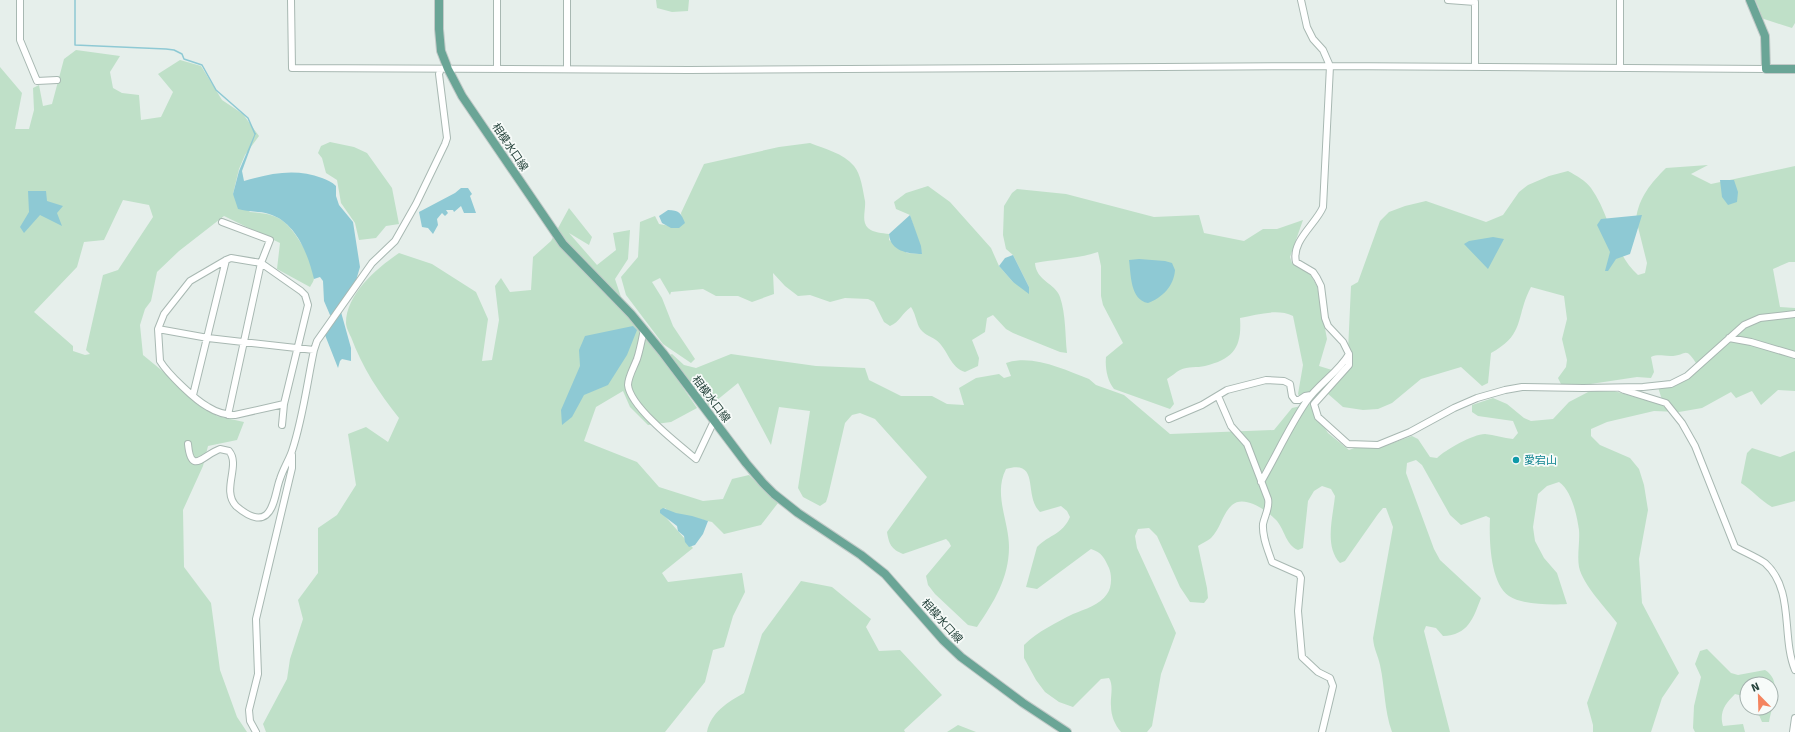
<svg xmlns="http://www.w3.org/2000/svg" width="1795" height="732" font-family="Signika,'Noto Sans JP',sans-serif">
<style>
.green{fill:#bfe0c8;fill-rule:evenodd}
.water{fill:#8ec9d4}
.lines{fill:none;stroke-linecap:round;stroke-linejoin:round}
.stream{stroke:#8ec9d4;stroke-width:1.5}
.minor-casing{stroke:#a8b8b2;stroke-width:8}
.major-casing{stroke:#c2cac8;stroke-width:10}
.minor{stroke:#fff;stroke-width:6}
.major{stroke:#6aa596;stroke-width:8}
.culture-dot{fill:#0f9aa8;stroke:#f7fbf9;stroke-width:1.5}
.labels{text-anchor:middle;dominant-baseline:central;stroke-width:3.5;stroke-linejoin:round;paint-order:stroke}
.street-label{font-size:11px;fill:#24423a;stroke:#f7fbf9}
.culture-label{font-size:11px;fill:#0d838f;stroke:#f7fbf9;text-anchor:start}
</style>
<rect width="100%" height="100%" fill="#e6efeb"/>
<!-- green -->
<path class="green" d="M656 0H689L688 11 672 12 657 8Z
M1755 0H1795V23L1792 28 1761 18 1759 8Z
M76 50 120 56 110 72 113 88 122 93 139 95 141 120 161 117 173 92 158 74 180 60 201 66 222 100 243 114 259 136 245 155 239 169 233 194 250 212C262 213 273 214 283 221 295 230 315 263 314 278 314 281 311 285 310 287L277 269 280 243 224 216 179 251 157 272 151 301 145 309 140 325 143 355 217 416 244 422 237 440 208 446 203 466 183 510 184 567 211 603 220 670 237 717 247 732H0V67L22 93 15 129H29L34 110 33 88 39 85 43 106 52 104 64 59ZM123 200 149 205 153 217 118 270 103 275 86 350 90 354 85 355 73 351V346L34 312 77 267 84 242 104 240Z
M330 142 354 147 367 153 392 188 399 224 386 226 376 238 359 240 355 223 341 203 337 180 326 173 322 158 318 153 321 146Z
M810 143C825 149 843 153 854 166 861 174 863 191 865 201 866 210 861 221 868 228 874 233 882 233 889 234V240L907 253 922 254 910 215 896 209 894 202 906 193 928 186 950 202 991 248 999 266 1013 282 1029 287 1013 255 1006 249 1003 235 1004 206 1012 193 1017 189 1066 194 1154 217 1199 215 1204 233 1244 241 1263 229H1277L1303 220 1290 257 1292 263 1310 274 1317 286 1327 339 1319 366 1332 370 1302 400 1298 394 1303 365 1293 316C1277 308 1257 315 1240 318 1242 347 1234 359 1205 366 1197 368 1188 366 1180 370 1176 372 1172 376 1167 379L1174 404 1170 409 1114 389C1107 380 1105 368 1106 357L1123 343 1103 305 1101 296V266L1098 252C1077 259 1056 259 1035 263 1036 281 1055 283 1060 297 1066 315 1065 335 1067 353L1060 352 1013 333 1006 329 993 315 987 318 985 332 972 340 979 358 978 366 965 372C950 368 948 349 936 340 930 336 923 334 919 327 916 320 915 313 911 307 902 313 900 322 890 326L884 322 874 302 868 299 845 298 830 302 810 295 798 296 785 286 773 273 774 294 752 302 738 296H716L703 289 671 292 670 295 660 278 652 282 662 298 673 326 695 359 691 363 663 344 626 295 621 277 638 257 640 222 655 216 659 224 676 227 682 221 681 213 704 164 779 147Z
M1708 165 1691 174 1711 184 1795 166V262H1789L1773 269 1780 307 1795 308V391L1778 390 1761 405 1752 391 1736 398 1731 392 1702 408 1679 412 1654 411 1607 422 1591 429V436L1600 445 1630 458 1639 469 1644 485 1648 510 1639 559 1642 603 1679 673 1662 698 1651 732H1593V725L1587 703 1617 623C1606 608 1583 585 1579 567 1577 555 1580 542 1579 530 1577 516 1572 491 1559 482L1547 486 1538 494 1533 527 1535 541 1544 558 1557 573 1567 604C1552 605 1522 605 1509 596 1490 583 1489 539 1490 518L1486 516 1461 525 1450 515 1422 465 1416 460 1407 463 1406 473 1434 549 1440 560 1481 598C1473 619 1468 635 1443 636L1436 628 1426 626 1424 631 1450 732H1392C1384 710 1385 687 1380 665 1378 655 1374 650 1373 638L1393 527 1386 508H1383L1378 514 1345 561 1340 563C1324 546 1333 517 1335 496L1331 489 1322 486 1314 491 1308 501 1303 548 1298 550C1286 545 1285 531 1277 521 1269 512 1245 494 1232 505 1222 514 1221 528 1211 538 1208 541 1202 543 1198 546L1207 588 1208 598 1204 603 1190 602 1180 587 1157 536 1149 528 1138 529 1135 536 1137 548 1176 633 1161 674 1152 726 1147 732H1121C1115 725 1111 716 1111 706 1110 697 1114 686 1109 678L1101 679 1073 707 1059 702 1045 692 1036 680 1024 658V645C1037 632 1057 622 1073 614 1085 609 1100 605 1107 594 1112 588 1112 575 1109 568 1104 557 1102 553 1091 549L1037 589 1026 587 1037 547C1050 534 1062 535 1070 517L1067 511 1061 506 1040 512C1023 496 1041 459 1006 469 993 494 1009 521 1009 547 1009 578 994 602 977 627L968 625 935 594 928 585 926 576 951 546 949 542 946 539 903 554C891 549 889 544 887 532L927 477 875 419 860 413 852 415 845 423 828 496 826 502 820 506 803 497 798 488 810 411 779 407 771 445 738 383 706 409 673 373 697 408 671 422 648 425 630 407 623 391 596 407 584 441 637 462 659 487 703 501 723 499 732 479 749 475 778 503 761 525 724 534 712 522 669 512 665 508 662 513 693 548 662 573 668 582 742 573 745 592 733 616 724 647 713 650 705 682 665 732H266L263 724 287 679 290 659 303 619 298 600 318 573V528L337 515 356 485 348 434 366 427 388 442 399 418C379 393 362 367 351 337 349 333 346 327 346 323 346 294 377 268 399 253L432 264 476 292 488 319 482 361 492 360 499 320 495 286 501 278 510 292 531 290 533 257 551 241 569 208 592 237 589 245 569 233 597 265 616 250 613 233 630 230 628 259 615 279 621 297 663 358 672 354 684 365 696 368 731 354 816 366 865 368 869 380 901 396H932L947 404 964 405 959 388 976 378 999 374 1004 378 1011 376 1006 363C1034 354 1064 370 1089 379L1096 385 1124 395 1170 434 1274 430 1292 408 1310 404 1328 433 1349 450 1357 447 1387 445 1412 436 1418 439 1430 457 1437 458C1445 450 1473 434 1485 434 1494 435 1504 438 1513 439L1518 433 1513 421 1478 416 1472 412V405L1493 398 1507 404 1524 418 1531 421 1553 419 1569 402 1590 391 1611 390 1645 400H1662L1658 387 1686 377 1698 366C1684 344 1688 356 1670 356 1662 356 1658 354 1651 357L1654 372 1651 378 1637 377 1584 385 1561 384 1558 378 1566 367 1567 360 1562 339 1567 319 1564 296 1531 287C1515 317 1526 334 1491 353L1488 383 1482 386 1461 367 1421 379 1392 403 1378 409 1363 410 1343 407 1327 393 1347 372 1351 286 1358 282 1380 221 1389 212 1405 206 1426 201 1486 222 1503 215 1519 192 1528 185 1549 176 1568 171C1577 176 1585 180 1591 188 1610 214 1613 253 1638 275L1645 273 1647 263 1636 219C1639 197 1651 183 1666 168Z
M1752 448 1780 457 1795 451V501L1772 507C1760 500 1752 490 1741 483L1747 453Z
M801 581 832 587 871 619 866 627 879 651 900 650 942 695 904 730 905 732H707C711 712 728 702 744 693L762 634Z
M1707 649 1731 673 1738 675 1765 670C1783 681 1772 705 1769 722H1762L1756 708H1771V684H1747V697L1735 694C1725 704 1719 712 1723 726L1743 724 1745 732H1695L1693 728 1694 706 1701 677 1695 664 1700 651Z
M958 725 976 732H947Z"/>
<!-- water -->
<path class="water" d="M255 133H256L242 171 244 181C271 173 296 168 322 178 327 180 332 182 336 186V196L339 205 353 222 360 267 355 284 333 315H330L324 301 323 281 320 277 314 279C308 254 296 222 269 214 260 211 248 212 238 209L233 194 239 171Z
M1720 180H1734L1738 192 1737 202 1728 205 1722 197Z
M461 188H468L472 194 470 196 476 213H464L461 206 454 212 453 210H446L448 213 445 216 442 213 437 219 438 225 433 234 428 228 422 227 419 212 455 193Z
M28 191H46L47 201 63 206 57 213 62 226 40 215 24 233 20 227 29 212Z
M668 210C679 210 681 213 685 223L679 228H671L662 223 659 216Z
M910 215 921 246 922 254C908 254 890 251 889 234Z
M1642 215 1630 254 1616 259 1608 271H1605L1610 252 1597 225 1601 219Z
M1493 237 1504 239 1488 269 1464 244 1469 241Z
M1013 255 1029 287V294L1013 282 999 266 1005 258Z
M1139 259 1165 261 1172 263 1175 270C1174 286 1162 298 1148 303 1130 300 1131 274 1129 260Z
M341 312 351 348V361L342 359 340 361 338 368 325 335Z
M633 326 637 330 627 355 608 385 584 395 572 417 562 425 561 410 580 366 579 350 585 336Z
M663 508 676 513 692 516 708 521 703 534 695 545 689 547 685 542 684 536 678 531 677 526 660 513V510Z"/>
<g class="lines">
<!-- stream -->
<path class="stream" d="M75 0V45L166 49 174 50 182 54 184 59 202 65 216 90 248 118 255 134"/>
<defs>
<path id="minor" d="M20 0V40L37 81 57 80
M291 0 292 68 689 70 1330 66 1766 69
M1448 0 1475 2V66
M1620 0V68
M497 69V0
M567 69V0
M222 222 270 240 261 263 228 415
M158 329 208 338 314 350
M644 329C642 339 640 350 637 359 634 367 628 377 628 385 630 407 679 445 696 459L714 421
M1729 338 1751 342 1795 355
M1349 354V365L1314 404 1318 417 1348 444 1378 445 1410 432 1454 408 1477 398 1505 390 1522 387 1583 388 1643 387 1671 384 1687 376 1744 325 1760 318 1795 314
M1620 388 1624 390 1666 403 1682 423 1695 446 1735 547C1744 552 1756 557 1765 563 1795 590 1781 636 1795 670
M193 395 226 260
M1218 396 1231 426 1247 444 1268 499C1270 507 1265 515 1263 524 1262 537 1268 550 1272 562L1299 574 1301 578 1298 611 1302 657 1318 672 1330 678 1333 686 1322 732
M1169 419 1202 405 1227 390 1266 380 1284 381 1290 384 1292 396 1295 400H1299L1305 396 1311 395
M282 425 284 404 308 305 305 295 301 291 261 263 231 258 226 260 190 281 164 314 158 329 160 361C168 374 195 400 208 407 216 412 227 415 235 415L284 404
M188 444C191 476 203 455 220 449L229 451C241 465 221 490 236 506 243 512 257 522 266 515 275 508 276 489 280 479 283 469 289 460 292 451 303 418 307 383 314 350L317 341 372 263 395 241 416 204 445 144 447 138 439 74 441 69
M1261 482C1276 456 1289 427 1306 402 1318 384 1338 373 1349 354L1343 342 1328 326 1325 318 1321 286 1317 278 1313 272 1296 262C1291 241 1316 224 1323 207L1330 66 1323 50 1313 39 1307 27 1301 0
M256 732 250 721 249 710 258 674 256 619 292 468V455
M1793 732 1795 718"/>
<path id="major" d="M439 0V29L441 51 448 69 462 96 563 244 631 314 663 353 746 463 763 483 774 494 798 513 861 555 885 574 943 640 961 657 1023 703 1067 732
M1750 0 1765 36 1766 69H1795"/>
</defs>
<!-- minor casing -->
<use href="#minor" class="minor-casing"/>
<!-- major casing -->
<use href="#major" class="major-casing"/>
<!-- minor -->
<use href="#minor" class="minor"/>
<!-- major -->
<use href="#major" class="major"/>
</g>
<!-- markers -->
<circle class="culture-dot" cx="1516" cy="460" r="4"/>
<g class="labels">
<!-- street labels -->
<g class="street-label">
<text transform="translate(510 147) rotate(56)">相模水口線</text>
<text transform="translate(711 399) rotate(53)">相模水口線</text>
<text transform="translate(942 621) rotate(48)">相模水口線</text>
</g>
<!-- culture labels -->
<g class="culture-label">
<text x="1524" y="460">愛宕山</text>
</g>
</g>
<!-- north arrow -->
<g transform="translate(1759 696) rotate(337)"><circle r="19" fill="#f7fbf9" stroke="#a3b1ad"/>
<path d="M0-3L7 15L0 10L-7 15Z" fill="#f4845f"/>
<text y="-6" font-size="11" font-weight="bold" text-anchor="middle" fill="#24423a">N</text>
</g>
</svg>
